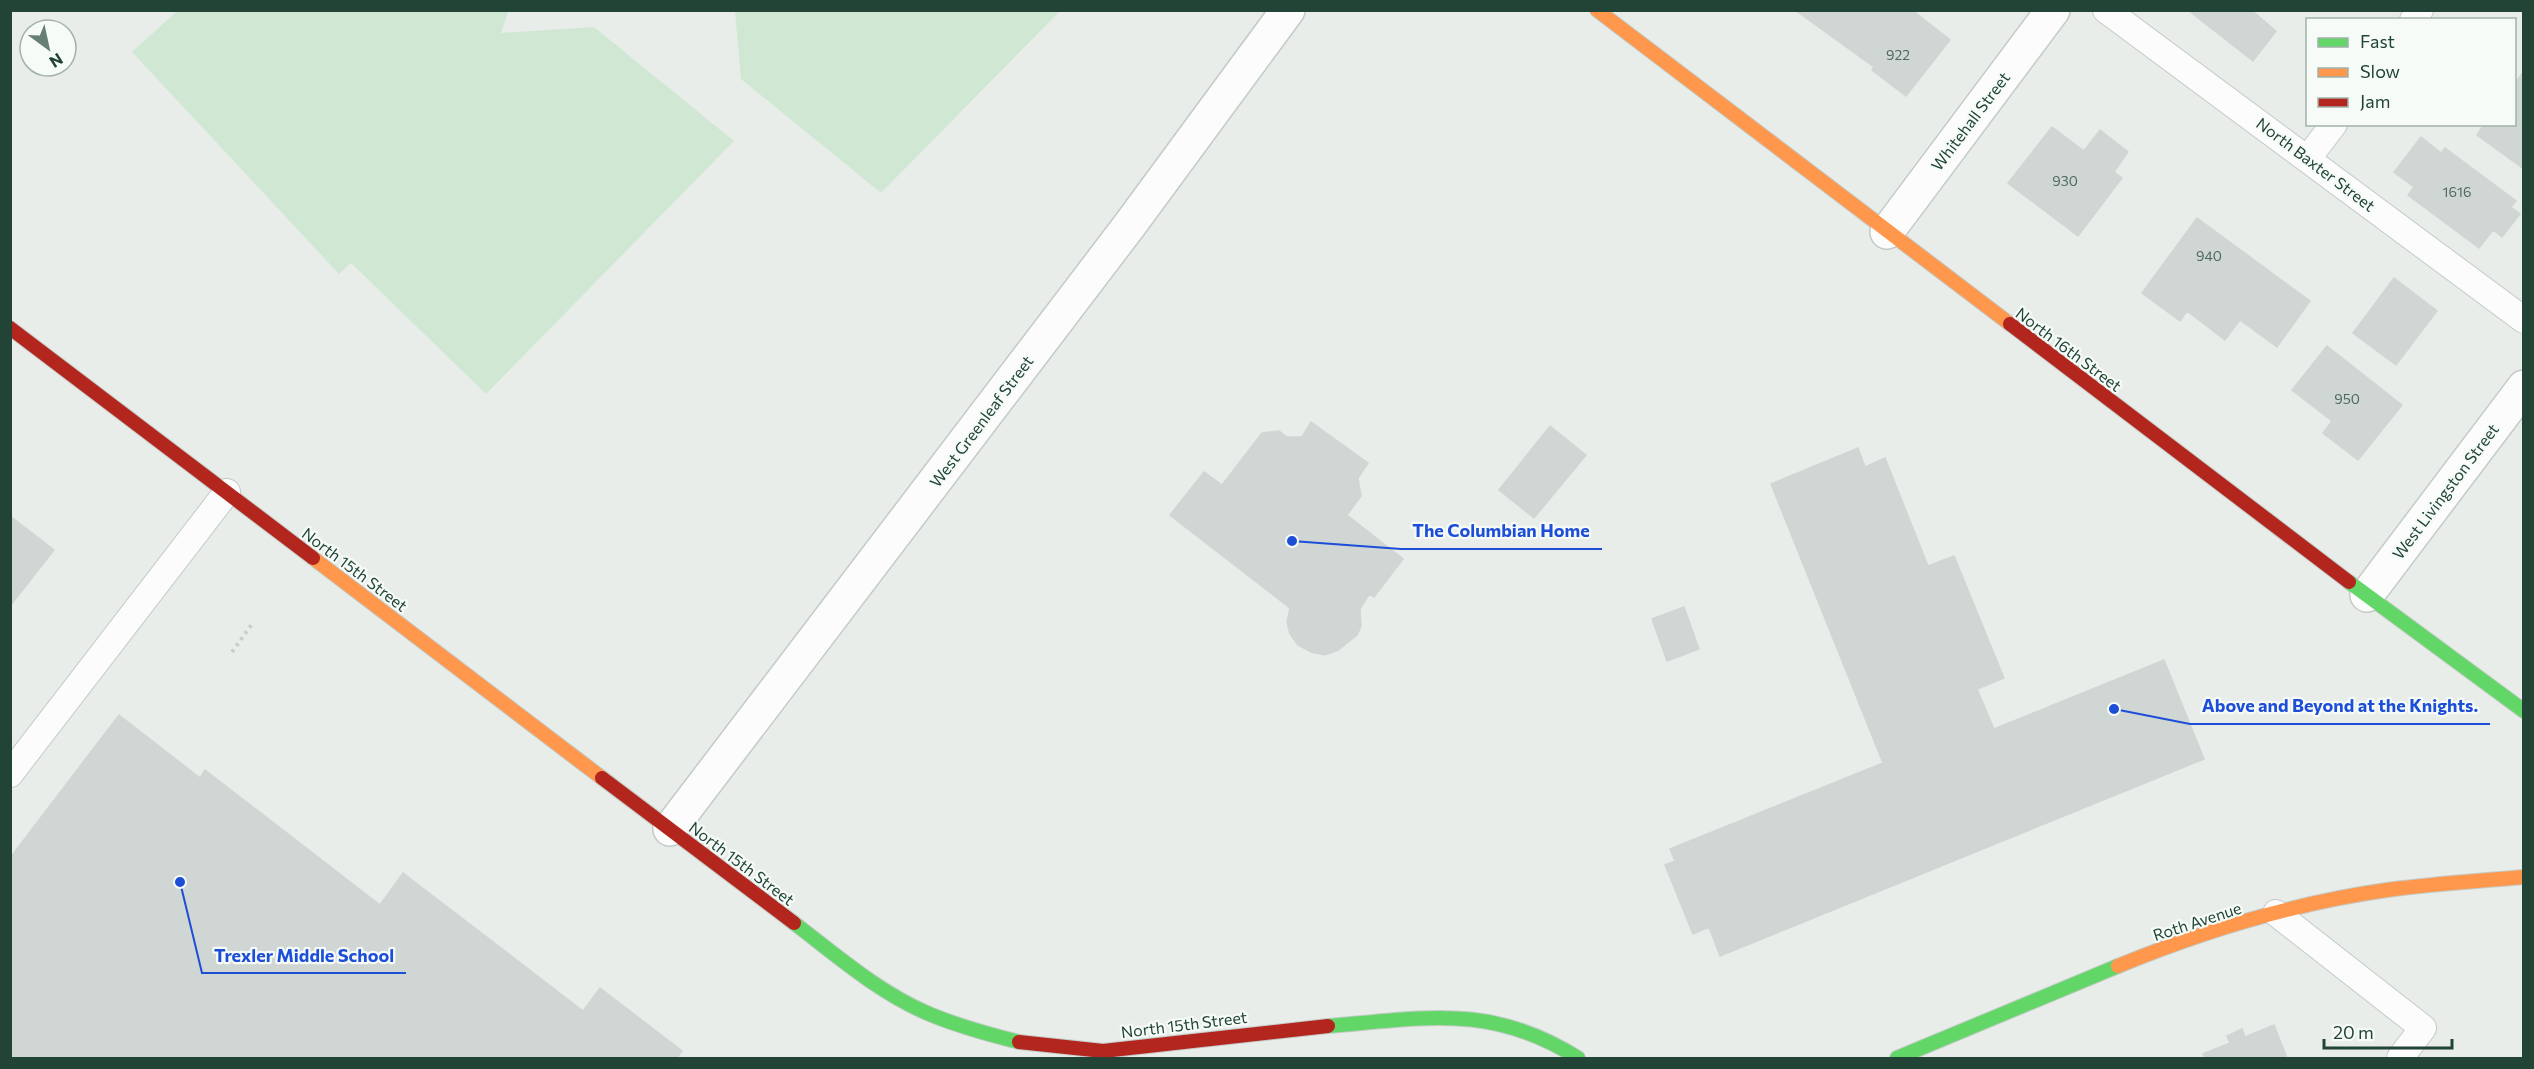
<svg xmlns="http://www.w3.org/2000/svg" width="2534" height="1069" font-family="Commissioner,sans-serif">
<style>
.pitch{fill:#d0e8d3}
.building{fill:#cfd6d3;stroke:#d0d6d3;stroke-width:1.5}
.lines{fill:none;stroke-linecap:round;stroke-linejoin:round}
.lane-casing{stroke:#c4cac7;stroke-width:28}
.street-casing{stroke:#c4cac7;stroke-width:36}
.fast-casing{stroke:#c3cbc7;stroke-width:16}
.slow-casing{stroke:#c3cbc7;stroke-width:16}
.jam-casing{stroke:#c3cbc7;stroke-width:16}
.path{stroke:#c6cfcb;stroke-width:4;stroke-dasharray:3 4.5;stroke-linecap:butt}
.lane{stroke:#fcfcfc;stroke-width:26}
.street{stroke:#fcfcfc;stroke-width:33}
.fast{stroke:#63d668;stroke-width:14}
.slow{stroke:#ff974d;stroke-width:14}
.jam{stroke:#b3261e;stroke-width:14}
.labels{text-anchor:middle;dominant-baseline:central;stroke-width:4.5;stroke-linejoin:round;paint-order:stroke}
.number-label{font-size:14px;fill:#4e695e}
.street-label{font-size:16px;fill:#214436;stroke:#f6fbf8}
.leader{fill:none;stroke:#1d4ed8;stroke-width:2}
.callout-dot{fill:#1d4ed8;stroke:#f6fbf8;stroke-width:2}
.callout-label{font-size:18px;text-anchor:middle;font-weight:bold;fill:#1d4ed8;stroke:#f6fbf8;stroke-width:4.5;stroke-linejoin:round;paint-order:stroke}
</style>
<rect width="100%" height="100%" fill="#e8edea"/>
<!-- pitch -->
<path class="pitch" d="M177 11 509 10 501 33 594 27 734 141 486 394 351 263 339 274 132 52Z
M735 11V10L1060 11 881 193 741 79Z"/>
<!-- building -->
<path class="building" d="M1795 10H1912L1950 40 1906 96 1872 70 1874 67Z
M2188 10H2251L2276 31 2253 61Z
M2524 71V169L2477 135 2484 124H2514V84Z
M2052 127 2084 151 2100 130 2128 152 2114 172 2122 178 2078 236 2008 183Z
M2421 137 2441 153 2445 148 2516 201 2511 207 2520 214 2502 237 2493 230 2479 248 2408 195 2414 187 2394 172Z
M2197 218 2310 301 2277 347 2240 320 2225 340 2187 311 2180 321 2142 293Z
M2394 278 2437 311 2396 365 2353 333Z
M2327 346 2402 405 2358 460 2323 433 2332 421 2292 390Z
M1311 422 1368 463 1358 478 1361 496 1347 515 1403 559 1374 597 1369 594 1360 609 1361 626 1357 635 1338 650 1325 655 1311 652 1298 645 1290 634 1287 622 1290 608 1170 515 1204 472 1222 485 1262 433 1279 431 1287 437H1302Z
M1550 426 1586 455 1534 518 1499 490Z
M1858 448 1865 467 1885 458 1928 566 1954 556 2004 678 1977 689 1994 729 2164 660 2204 759 1720 956 1709 927 1693 934 1665 865 1675 861 1670 849 1883 763 1771 484Z
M10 516 54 550 10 606Z
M1684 607 1699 649 1667 661 1652 619Z
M119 715 200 778 205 770 380 905 403 873 583 1011 600 988 682 1051 677 1058H10V858Z
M2274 1025 2287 1058H2205L2203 1054 2230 1043 2227 1036 2242 1029 2245 1037Z"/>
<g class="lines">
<defs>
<path id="lane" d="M2106 10 2524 320
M2413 20 2420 10
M2308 158 2334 124
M10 774 227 492
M2276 913 2423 1028 2400 1058"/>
<path id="street" d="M1887 232 2053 10
M2367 595 2524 387
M670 829 1129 226 1288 10"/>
<path id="fast" d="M2349 582 2524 711
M794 923C836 955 878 992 927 1013 957 1026 987 1034 1019 1042
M1328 1026C1425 1018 1491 1003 1578 1058
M1897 1058 2118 966"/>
<path id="slow" d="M1597 10 2010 324
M313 558 602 778
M2118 966C2203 931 2295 903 2387 890 2432 884 2478 881 2524 877"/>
<path id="jam" d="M2010 324 2349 582
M10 328 313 558
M602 778 794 923
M1019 1042 1103 1051 1328 1026"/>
</defs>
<!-- lane casing -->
<use href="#lane" class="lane-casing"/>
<!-- street casing -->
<use href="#street" class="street-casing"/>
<!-- fast casing -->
<use href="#fast" class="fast-casing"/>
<!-- slow casing -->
<use href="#slow" class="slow-casing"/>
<!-- jam casing -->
<use href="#jam" class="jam-casing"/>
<!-- path -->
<path class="path" d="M232 652 252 624"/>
<!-- lane -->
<use href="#lane" class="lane"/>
<!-- street -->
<use href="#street" class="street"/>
<!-- fast -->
<use href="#fast" class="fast"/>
<!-- slow -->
<use href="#slow" class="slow"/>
<!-- jam -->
<use href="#jam" class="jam"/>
</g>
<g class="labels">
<!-- number labels -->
<g class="number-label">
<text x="1898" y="54">922</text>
<text x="2065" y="180">930</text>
<text x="2457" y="191">1616</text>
<text x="2209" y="255">940</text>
<text x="2347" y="398">950</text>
</g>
<!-- street labels -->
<g class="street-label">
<text transform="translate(1970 121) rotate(-53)">Whitehall Street</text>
<text transform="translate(2316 164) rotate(37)">North Baxter Street</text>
<text transform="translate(2069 349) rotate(37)">North 16th Street</text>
<text transform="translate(981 421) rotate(-53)">West Greenleaf Street</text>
<text transform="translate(2445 491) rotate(-53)">West Livingston Street</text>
<text transform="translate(355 569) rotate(37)">North 15th Street</text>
<text transform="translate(742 863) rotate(37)">North 15th Street</text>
<text transform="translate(2197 921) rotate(-18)">Roth Avenue</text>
<text transform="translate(1184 1024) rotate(-7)">North 15th Street</text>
</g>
</g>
<!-- callouts -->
<path class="leader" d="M1292 541L1401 549H1602M2114 709L2190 724H2490M180 882L202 973H406"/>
<g class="callout-dot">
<circle cx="1292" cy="541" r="6"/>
<circle cx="2114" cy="709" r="6"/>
<circle cx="180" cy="882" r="6"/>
</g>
<g class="callout-label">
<text x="1501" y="537">The Columbian Home</text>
<text x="2340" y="712">Above and Beyond at the Knights.</text>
<text x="304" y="962">Trexler Middle School</text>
</g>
<!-- border -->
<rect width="2534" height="1069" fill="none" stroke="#214436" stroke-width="24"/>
<!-- legend -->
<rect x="2306" y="18" width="210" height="108" fill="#f6fbf8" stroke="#a1b2aa" stroke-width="1.5"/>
<rect x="2318" y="38" width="30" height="9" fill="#63d668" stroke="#a1b2aa" stroke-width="1.5"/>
<text x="2360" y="48" font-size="18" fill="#214436">Fast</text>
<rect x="2318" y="68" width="30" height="9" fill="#ff974d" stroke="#a1b2aa" stroke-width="1.5"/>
<text x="2360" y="78" font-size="18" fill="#214436">Slow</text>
<rect x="2318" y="98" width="30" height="9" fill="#b3261e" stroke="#a1b2aa" stroke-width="1.5"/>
<text x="2360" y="108" font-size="18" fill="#214436">Jam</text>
<!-- north arrow -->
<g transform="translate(48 48) rotate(147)"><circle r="28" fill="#f6fbf8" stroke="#a1b2aa" stroke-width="1.5"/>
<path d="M0-4.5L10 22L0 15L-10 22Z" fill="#677f75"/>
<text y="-9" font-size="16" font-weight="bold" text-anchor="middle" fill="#214436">N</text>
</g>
<!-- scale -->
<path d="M2324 1039v9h128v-9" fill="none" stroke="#214436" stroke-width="3"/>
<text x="2333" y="1039" font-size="18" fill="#214436" stroke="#f6fbf8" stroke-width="4.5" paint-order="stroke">20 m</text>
</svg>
